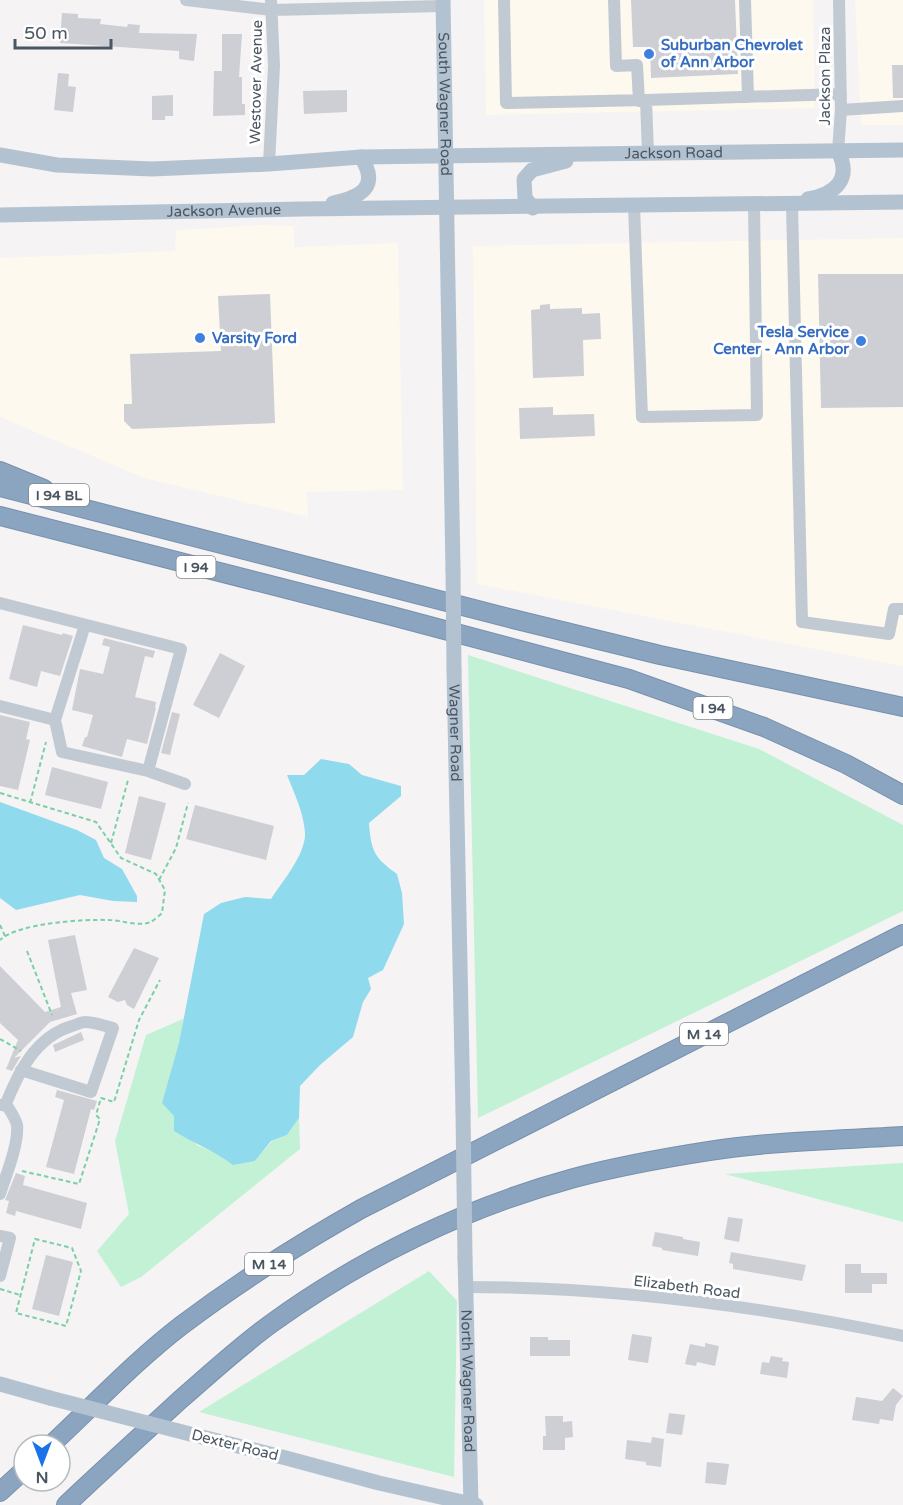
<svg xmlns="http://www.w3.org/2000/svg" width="903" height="1505" font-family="'Varela Round',sans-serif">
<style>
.commercial{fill:#fdf9ef}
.green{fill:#c3f1d5}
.water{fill:#90daee}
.building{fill:#cdcfd5}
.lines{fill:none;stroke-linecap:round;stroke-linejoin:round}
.highway-casing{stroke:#7690ad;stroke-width:20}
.path{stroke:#7ad0a6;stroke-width:2;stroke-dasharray:4.5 3;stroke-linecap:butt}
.minor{stroke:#c1cad2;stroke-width:12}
.major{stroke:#b3c2d1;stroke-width:15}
.highway{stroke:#8ba5c1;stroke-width:18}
.major-bridge{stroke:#b3c2d1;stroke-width:15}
.shop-dot{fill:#3f7fe0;stroke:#fff;stroke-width:2}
.labels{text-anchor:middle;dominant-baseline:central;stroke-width:6;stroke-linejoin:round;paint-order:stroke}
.shield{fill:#fff;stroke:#808990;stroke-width:1.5}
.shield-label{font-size:14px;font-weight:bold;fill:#4a5661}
.shop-label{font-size:15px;font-weight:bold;fill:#366cbe;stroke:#fff;text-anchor:start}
.street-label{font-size:15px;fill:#4a5661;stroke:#fff}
</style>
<rect width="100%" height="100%" fill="#f5f3f3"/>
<!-- commercial -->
<path class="commercial" d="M484 0H813L815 108 486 115Z
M855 0H903V125H861Z
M263 225 294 226V247L398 243 403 490 307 492 308 517 144 478 0 417V258L175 251 176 230Z
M903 238V666L477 584 473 246Z"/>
<!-- green -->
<path class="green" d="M468 655 759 749 903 825V911L478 1118Z
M183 1019 174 1116 197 1145 220 1155 234 1164 255 1161 272 1141 287 1135 299 1118 300 1149 141 1277 121 1287 97 1251 129 1214 115 1141 146 1035Z
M903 1163V1222L725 1174Z
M429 1271 457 1301 454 1477 199 1412Z"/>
<!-- water -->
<path class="water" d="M321 759 349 764 362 775 401 786V796L369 823C371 852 375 858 397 874L402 893 404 924 383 970 368 978 371 989 363 1002 353 1037 320 1065 300 1086 299 1118 287 1135 271 1141 255 1161 233 1165C215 1151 193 1143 174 1131V1116L162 1103 179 1043 204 914 221 903 245 897 271 899C282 882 306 854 305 833 304 813 294 793 287 775H304Z
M0 802 77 830 96 840 104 858 122 869 137 896V902L113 901 80 895 16 910 0 898Z"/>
<!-- building -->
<path class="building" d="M631 0H735L738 74 651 78 650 47H633Z
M62 13 78 14V18L101 19 100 24 127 27 128 24 140 25 139 33 197 34 194 61 179 59V51L60 43Z
M222 34H242L239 77H242V104H245V115L213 116 214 71H222Z
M892 65H903V98H893Z
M58 73 69 74 68 86 76 87 73 112 54 110Z
M347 90V112L304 114 303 91Z
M173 95V116H165V120H152V96Z
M818 274H903V407L821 408Z
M270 294 275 423 132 429 124 421V404H132L130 354 221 351 218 296Z
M550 304V309L582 308V314L600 313 601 339 583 340 584 376 533 378 531 310 540 309V305Z
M553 407V415L594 414 595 436 520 439 519 408Z
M23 625 62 635 63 633 73 636 60 676 41 671 37 687 9 679Z
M104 638 155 651 153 658 145 656 135 697 156 702 155 708H156L147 744 127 739 122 757 82 746 85 737H87L93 715 72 710 80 669 103 674 110 647 102 645Z
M220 653 245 666 219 718 193 705Z
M172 712 180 714 170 755 161 753Z
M0 715 30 722 26 739 30 740 18 790 0 786Z
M52 767 108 782 101 809 45 795Z
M139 796 166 803 151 860 125 853Z
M195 805 274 826 266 860 186 839Z
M75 935 87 990 71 993 77 1014 50 1022 14 1058 21 1056 12 1071 6 1069 18 1040 0 1023V966L45 1012 61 1007 48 940Z
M134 948 159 958 134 1009 127 1005 125 1000 118 1002 108 997Z
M81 1032 84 1040 55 1052 53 1045Z
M57 1090 97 1101 94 1110 91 1109 74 1174 46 1167 64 1100 55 1097Z
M16 1173 25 1176 23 1185 87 1203 81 1229 16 1211 15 1216 6 1213 9 1201 5 1200Z
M728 1217 743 1219 739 1242 724 1239Z
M655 1232 683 1237V1239L700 1242 698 1256 662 1250V1248L652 1246Z
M731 1252 806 1265 802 1281 733 1269V1264L729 1263Z
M46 1255 73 1262 59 1316 32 1309Z
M845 1264H861V1273H887V1284H872V1293H845Z
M632 1334 652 1337 648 1363 628 1360Z
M530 1337H548V1340H570V1356H530Z
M705 1343 719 1346 715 1366 697 1362 696 1366 685 1364 690 1344 705 1347Z
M771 1356 783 1358 782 1361 789 1362 787 1378 760 1374 762 1362 769 1363Z
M893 1388 903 1396 896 1405 893 1421 880 1419 879 1424 852 1420 856 1397 882 1401Z
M669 1413 685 1415 682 1435 666 1433Z
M545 1416H563V1422L572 1421 573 1437 565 1438V1450H543V1436H546Z
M652 1437 664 1439 661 1467 646 1465V1462L625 1459 627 1440 651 1443Z
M707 1462 729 1464 726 1485 705 1483Z"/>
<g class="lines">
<defs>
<path id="highway" d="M0 471 44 489
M0 487 513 619 660 655 903 707
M0 516 392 616 629 679 764 727 846 764 903 795
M51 1445C94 1405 135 1361 182 1325 239 1282 299 1244 361 1209L903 934
M0 1492 24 1470
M66 1505C104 1469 143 1434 181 1399 211 1373 240 1346 272 1323 362 1258 467 1207 574 1178 619 1166 664 1158 709 1151 773 1141 839 1140 903 1136"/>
</defs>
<!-- highway casing -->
<use href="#highway" class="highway-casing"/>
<!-- path -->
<path class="path" d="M0 793 96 822 121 858 156 874 165 890 162 913C159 916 154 920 151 922 138 927 122 920 109 920 83 919 18 923 0 940
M30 803 46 742
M111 843 128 780
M159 880 176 848 188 803
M0 925 5 936
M27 951 52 1015
M0 1039 21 1051
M22 1171 79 1184 100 1119 96 1115 101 1098 114 1102 139 1020 160 980
M35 1239 72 1248 81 1271 66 1326 16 1313Z
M0 1289 20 1295"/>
<!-- minor -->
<path class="minor" d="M186 0 272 10 443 6
M504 0 506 103 646 100 648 153
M614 0 616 66 637 65 639 101
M745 0 748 97
M646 100 841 94
M841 110 903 106
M838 151 841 110 839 0
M269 164 274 66 271 0
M792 205 802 622 889 634 894 609H903
M634 206 642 417 757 415 754 205
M0 603 181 649 148 771 185 784
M85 625 55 720 62 752 148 771
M0 706 55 720
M5 1106C18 1073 35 1037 72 1026 76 1025 81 1022 85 1022 94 1022 105 1026 113 1028L91 1092 21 1070
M0 1194C6 1175 19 1144 17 1125 15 1117 10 1111 6 1104L1 1105
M0 1236 10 1238 0 1276
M466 1287C612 1287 760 1306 903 1336"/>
<!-- major -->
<g class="major">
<path id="s1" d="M443 0 453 570"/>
<path id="s2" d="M0 155 57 165 152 169 269 164 361 157 903 150"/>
<path d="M808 199C836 194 852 179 838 151"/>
<path d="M333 203C361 197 380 187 361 157"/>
<path d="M533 208 525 198 524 179 532 170 566 161"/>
<path id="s3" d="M0 215 301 209 903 202"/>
<path id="s4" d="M454 670 463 1111"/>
<path id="s5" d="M465 1258 471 1505"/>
<path d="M0 1384 50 1398"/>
<path d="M194 1435 286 1458 379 1483 476 1505"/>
</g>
<!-- highway -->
<use href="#highway" class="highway"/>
<!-- major-bridge -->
<path class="major-bridge" d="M453 570 454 670
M463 1111 465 1258
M50 1398 194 1435"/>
</g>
<!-- markers -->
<g class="shop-dot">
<circle cx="649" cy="54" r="6"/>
<circle cx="200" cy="338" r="6"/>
<circle cx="861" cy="341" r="6"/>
</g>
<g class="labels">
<!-- shield labels -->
<g class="shield">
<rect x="29" y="484" width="60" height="22" rx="4.5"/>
<rect x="176.5" y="556" width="39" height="22" rx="4.5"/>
<rect x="693.5" y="697" width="39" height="22" rx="4.5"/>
<rect x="680" y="1023" width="48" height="22" rx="4.5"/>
<rect x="245" y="1253" width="48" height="22" rx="4.5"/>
</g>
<g class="shield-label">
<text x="59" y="495">I 94 BL</text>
<text x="196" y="567">I 94</text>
<text x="713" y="708">I 94</text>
<text x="704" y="1034">M 14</text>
<text x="269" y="1264">M 14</text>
</g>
<!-- shop labels -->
<g class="shop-label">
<text x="661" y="45">Suburban Chevrolet<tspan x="661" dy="17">of Ann Arbor</tspan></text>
<text x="849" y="332" text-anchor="end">Tesla Service<tspan x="849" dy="17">Center - Ann Arbor</tspan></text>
<text x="212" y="338">Varsity Ford</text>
</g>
<!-- street labels -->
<g class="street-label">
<text transform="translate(825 76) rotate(-90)">Jackson Plaza</text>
<text transform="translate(256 82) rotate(-89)">Westover Avenue</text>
<text stroke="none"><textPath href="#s1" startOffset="104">South Wagner Road</textPath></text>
<text stroke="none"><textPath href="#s2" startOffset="675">Jackson Road</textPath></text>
<text stroke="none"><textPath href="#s3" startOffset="224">Jackson Avenue</textPath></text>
<text stroke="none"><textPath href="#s4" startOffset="63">Wagner Road</textPath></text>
<text transform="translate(687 1287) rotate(7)">Elizabeth Road</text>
<text stroke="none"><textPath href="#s5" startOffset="123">North Wagner Road</textPath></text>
<text transform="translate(235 1445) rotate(14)">Dexter Road</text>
</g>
</g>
<!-- north arrow -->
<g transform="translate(42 1463) rotate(180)"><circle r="28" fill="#ffffff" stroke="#b7bbc0" stroke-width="1.5"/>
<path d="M0-4.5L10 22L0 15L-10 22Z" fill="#1a73e8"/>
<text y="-9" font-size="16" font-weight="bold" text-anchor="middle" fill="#4a5661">N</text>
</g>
<!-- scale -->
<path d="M15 39v9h96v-9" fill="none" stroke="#4a5661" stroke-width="3"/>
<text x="24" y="39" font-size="18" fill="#4a5661" stroke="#ffffff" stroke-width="4.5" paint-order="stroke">50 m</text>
</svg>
